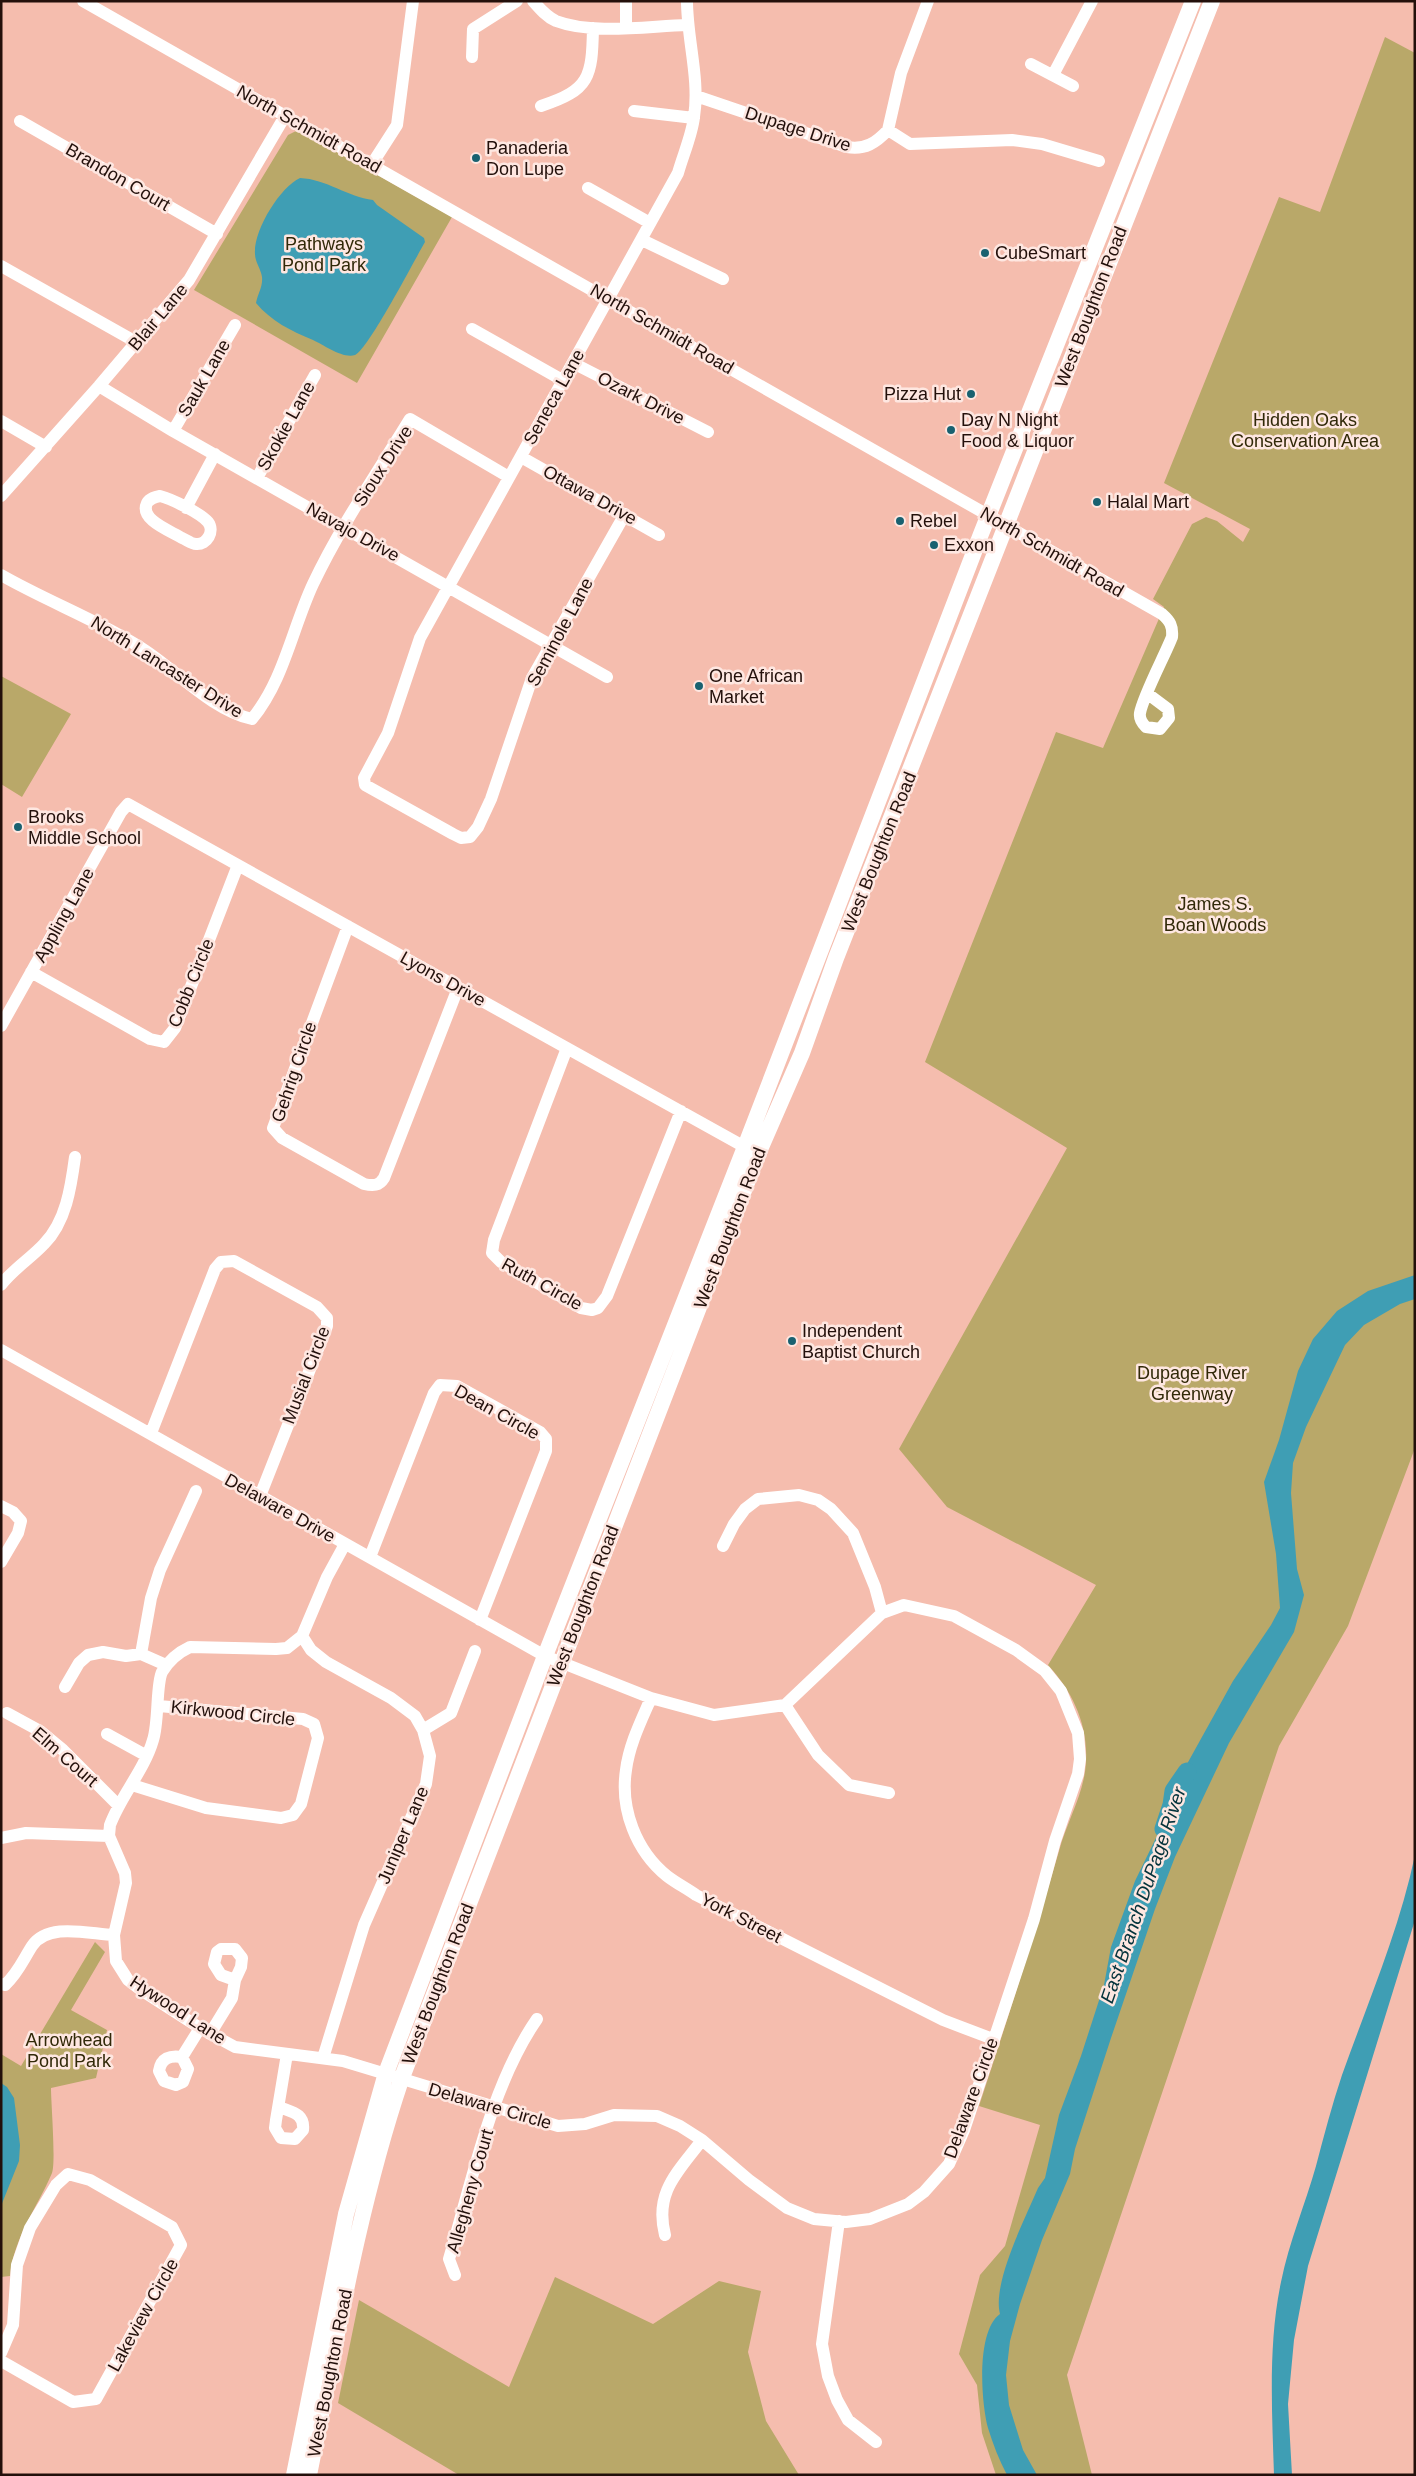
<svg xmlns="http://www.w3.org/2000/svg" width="1416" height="2476" font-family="Arial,sans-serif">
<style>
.green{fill:#b9a869}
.water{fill:#3f9eb4}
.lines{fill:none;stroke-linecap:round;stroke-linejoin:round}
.river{stroke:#3f9eb4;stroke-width:19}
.minor{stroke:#fff;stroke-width:12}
.major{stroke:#fff;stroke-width:16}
.poi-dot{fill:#196170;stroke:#fee7e1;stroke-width:2}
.labels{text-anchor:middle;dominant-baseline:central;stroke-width:5;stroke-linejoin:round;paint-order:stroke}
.street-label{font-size:18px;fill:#23100b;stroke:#fee7e1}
.poi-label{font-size:18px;fill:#23100b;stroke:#fee7e1;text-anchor:start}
.park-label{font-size:18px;fill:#312908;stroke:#fee7e1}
.water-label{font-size:19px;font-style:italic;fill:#05333c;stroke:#fee7e1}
</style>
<rect width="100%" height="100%" fill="#f5bdae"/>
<!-- green -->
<path class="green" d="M1385 37 1415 53V1448L1348 1626 1279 1746 1067 2375 1092 2475H996L982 2433 977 2385 959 2354 980 2275 1005 2246 1040 2125 979 2106C1007 2021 1034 1937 1059 1851 1067 1821 1085 1792 1086 1761 1088 1724 1072 1691 1048 1665L1096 1585 947 1507 899 1449 1067 1148 925 1062 1056 732 1103 748 1164 607 1153 599 1192 524 1206 517 1217 521 1243 542 1250 529 1164 483 1279 197 1320 212Z
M296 131 301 132 452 217 357 383 194 290 288 135Z
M1 676 71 714 22 797 1 784Z
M95 1942 105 1952 71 2010 107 2030 96 2078 51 2088C51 2103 56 2162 52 2173 37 2208 14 2237 10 2276L1 2277V2054L21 2066Z
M555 2277 653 2324 719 2281 761 2291 748 2352 766 2421 799 2475H459L338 2403 359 2300 509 2387Z"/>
<!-- water -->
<path class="water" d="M300 178C326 179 348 197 373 200L377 205 424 238 425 242C415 259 368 350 355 355 343 359 324 345 313 340 291 331 271 321 256 303 258 293 263 287 262 277 261 269 255 262 255 254 253 231 280 187 300 178Z
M1415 1275V1299L1400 1304 1364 1325 1345 1345 1306 1427 1293 1463 1291 1493 1297 1569 1304 1595 1294 1632 1229 1743 1175 1857 1155 1909 1111 2038 1075 2149 1070 2174 1042 2240 1020 2304 1010 2341 1006 2375 1009 2405 1023 2450 1037 2475H1007C999 2460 993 2444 988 2428 981 2402 976 2331 1000 2314 992 2283 1025 2219 1038 2188L1045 2178 1059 2115 1081 2056 1104 1985 1111 1947 1135 1881 1172 1805 1174 1791 1187 1764 1233 1681 1271 1625 1280 1608 1276 1554 1264 1482 1279 1440 1298 1371 1313 1339 1337 1311 1368 1291Z
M1415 1855V1920L1308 2266 1294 2340 1288 2404 1292 2475H1274C1272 2411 1268 2344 1281 2282 1289 2242 1305 2205 1316 2166 1324 2135 1332 2105 1342 2075 1368 2002 1399 1931 1415 1855Z
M1 2083 7 2087 14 2098 20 2145 19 2161 1 2206Z"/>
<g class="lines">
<!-- river -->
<path class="river" d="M1164 1829 1172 1805 1174 1791 1187 1772"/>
<!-- minor -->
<path class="minor" d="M83 1 1162 614C1170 621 1173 626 1172 637 1165 655 1143 696 1140 713 1139 719 1142 723 1146 727L1160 729 1169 718 1168 709 1148 694
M533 1C540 9 547 17 556 21 593 35 648 26 687 25
M626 1V27
M472 57 473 29 517 1
M1031 64 1073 86
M1053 75 1092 1
M696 96 847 147C865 150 876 143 888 130L910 144 1012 140 1042 144 1099 161
M541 106C590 90 592 77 593 28
M634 111 694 118
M20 121 217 234
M888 130 901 73 928 1
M372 164 397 125 413 1
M588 188 650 223
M642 240 723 279
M1 266 136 342
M472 329 564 381
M573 363 708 432
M99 386 173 431 607 677
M1 421 46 447
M173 431 235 325
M521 457 659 535
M257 478 315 375
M1 496 99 386 189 280 285 116
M160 496C172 499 200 513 208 522 215 531 207 545 196 544 191 544 187 540 182 538 171 531 139 520 147 503 150 498 155 497 160 496Z
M186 508 215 454
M625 514 532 678 491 799 478 827 470 837 461 838 453 834 365 785 364 778 388 733 420 638 678 173C683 155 692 135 694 117 700 79 687 39 687 1
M1 575C48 602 98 620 143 649 177 671 212 710 252 719 284 680 292 629 313 584 340 527 377 473 410 419L509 477
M348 926 273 1128 282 1138 364 1184C373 1186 379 1186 384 1178L458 988
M31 972 150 1039 164 1042 175 1028 238 865
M1 1026 121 812 128 804 752 1151
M567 1048 494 1240 492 1253 501 1262 581 1308 592 1310 598 1308 607 1296 681 1111
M1 1285C13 1269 30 1259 44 1244 66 1222 71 1187 75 1157
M1 1350 545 1656 651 1698 714 1715 785 1705 882 1613
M151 1433 215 1269 221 1262 234 1261 317 1307 327 1318V1326L260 1496
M1 1506 13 1512 21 1521 18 1533 1 1562
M345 1544 327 1577 302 1636 287 1648 276 1649 190 1647C177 1653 169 1660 162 1672 156 1684 159 1722 153 1740 144 1771 121 1795 110 1825L109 1836 125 1873 126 1883 114 1935 116 1961 128 1980 141 1990 200 2028 235 2047 343 2061 558 2126 585 2124 614 2115 657 2116 680 2126 702 2140 749 2180 787 2208 814 2219 846 2222 870 2219 908 2204 924 2192 949 2164 964 2130 1034 1919 1055 1841 1078 1774 1080 1759 1078 1733 1061 1691 1045 1671 1016 1650 954 1616 904 1605 882 1613 875 1587 853 1533 831 1509 818 1500 799 1495 758 1499 745 1509 734 1524 723 1546
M370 1557 434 1393 440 1385 457 1386 540 1432 546 1439V1451L480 1620
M302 1636 311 1650 326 1662 391 1698 415 1716 423 1730 430 1756 426 1784 364 1925 323 2058
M141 1654 151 1598 160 1570 196 1491
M65 1687 79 1663 88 1655 103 1652 126 1656 141 1654 166 1665
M651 1698C641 1721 629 1745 626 1770 620 1809 636 1851 667 1876 676 1883 686 1888 696 1895L943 2020 993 2039
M785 1705 818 1755 849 1785 889 1793
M7 1713 40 1731 63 1750 119 1806
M423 1730 451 1713 475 1651
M107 1734 147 1756
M132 1785 206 1808 281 1818 293 1815 301 1804 318 1738 314 1724 303 1719 159 1706
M1 1838 26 1833 109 1836
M1 1984 5 1985C18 1973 23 1960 32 1946 48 1922 89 1934 114 1935
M210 2034 232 1998 235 1980 241 1967 242 1958 235 1949H221L217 1952 214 1964 221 1975 235 1980
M182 2057 188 2069 183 2082 176 2085 164 2081 159 2071C161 2058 170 2055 182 2057L200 2028
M279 2107C291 2112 305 2113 303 2130L295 2139 281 2138 275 2128 276 2120 287 2054
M839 2221 822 2344 828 2376 837 2400 848 2420 876 2442
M665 2235C654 2192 678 2172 702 2140
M455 2275 449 2259C472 2182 491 2085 537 2019
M1 2353 13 2325 17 2265 30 2228 56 2185 68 2174 90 2180 172 2227 181 2245 96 2399 73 2402 1 2361"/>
<!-- major -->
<path class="major" d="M294 2475 346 2214 386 2073 545 1656 745 1147 981 534 1193 1
M309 2475C336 2342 358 2208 401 2080L758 1154 802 1053 836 958 1212 1"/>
</g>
<!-- markers -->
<g class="poi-dot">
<circle cx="476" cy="158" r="5"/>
<circle cx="985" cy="253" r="5"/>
<circle cx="971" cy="394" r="5"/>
<circle cx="951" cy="430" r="5"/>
<circle cx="1097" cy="502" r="5"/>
<circle cx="900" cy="521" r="5"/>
<circle cx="934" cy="545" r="5"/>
<circle cx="699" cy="686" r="5"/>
<circle cx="18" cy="827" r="5"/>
<circle cx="792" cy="1341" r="5"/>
</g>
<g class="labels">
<!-- street labels -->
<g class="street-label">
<text transform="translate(309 129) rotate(29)">North Schmidt Road</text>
<text transform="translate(798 129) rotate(18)">Dupage Drive</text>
<text transform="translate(118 177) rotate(30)">Brandon Court</text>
<text transform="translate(1091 307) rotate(-69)">West Boughton Road</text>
<text transform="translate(158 317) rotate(-50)">Blair Lane</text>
<text transform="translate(662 329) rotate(30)">North Schmidt Road</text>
<text transform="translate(204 378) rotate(-60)">Sauk Lane</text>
<text transform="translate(554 397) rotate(-61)">Seneca Lane</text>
<text transform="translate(641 398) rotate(27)">Ozark Drive</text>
<text transform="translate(286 426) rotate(-61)">Skokie Lane</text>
<text transform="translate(383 466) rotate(-57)">Sioux Drive</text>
<text transform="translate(590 495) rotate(29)">Ottawa Drive</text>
<text transform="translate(353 532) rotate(29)">Navajo Drive</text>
<text transform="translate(1052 552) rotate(30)">North Schmidt Road</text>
<text transform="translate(560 632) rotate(-62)">Seminole Lane</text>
<text transform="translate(167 667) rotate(32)">North Lancaster Drive</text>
<text transform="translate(879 852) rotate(-68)">West Boughton Road</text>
<text transform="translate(64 915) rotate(-61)">Appling Lane</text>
<text transform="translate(443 979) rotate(29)">Lyons Drive</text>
<text transform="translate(191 983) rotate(-68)">Cobb Circle</text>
<text transform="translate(294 1072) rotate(-71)">Gehrig Circle</text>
<text transform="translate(730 1228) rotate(-69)">West Boughton Road</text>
<text transform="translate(542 1284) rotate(29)">Ruth Circle</text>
<text transform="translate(306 1375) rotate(-69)">Musial Circle</text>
<text transform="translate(497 1412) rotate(29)">Dean Circle</text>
<text transform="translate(280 1508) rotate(29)">Delaware Drive</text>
<text transform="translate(583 1606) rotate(-69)">West Boughton Road</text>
<text transform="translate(233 1713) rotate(6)">Kirkwood Circle</text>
<text transform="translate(65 1757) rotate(41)">Elm Court</text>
<text transform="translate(403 1835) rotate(-67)">Juniper Lane</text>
<text transform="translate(741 1918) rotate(27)">York Street</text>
<text transform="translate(438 1984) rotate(-69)">West Boughton Road</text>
<text transform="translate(178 2010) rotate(33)">Hywood Lane</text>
<text transform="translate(971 2098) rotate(-70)">Delaware Circle</text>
<text transform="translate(490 2106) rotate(16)">Delaware Circle</text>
<text transform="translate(470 2191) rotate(-74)">Allegheny Court</text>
<text transform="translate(143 2315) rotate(-61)">Lakeview Circle</text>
<text transform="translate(330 2373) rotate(-79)">West Boughton Road</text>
</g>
<!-- poi labels -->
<g class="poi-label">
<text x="486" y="148">Panaderia<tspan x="486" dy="21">Don Lupe</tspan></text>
<text x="995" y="253">CubeSmart</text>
<text x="961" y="394" text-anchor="end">Pizza Hut</text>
<text x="961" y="420">Day N Night<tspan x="961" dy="21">Food &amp; Liquor</tspan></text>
<text x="1107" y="502">Halal Mart</text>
<text x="910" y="521">Rebel</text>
<text x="944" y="545">Exxon</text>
<text x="709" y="676">One African<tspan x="709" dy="21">Market</tspan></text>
<text x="28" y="817">Brooks<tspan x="28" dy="21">Middle School</tspan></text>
<text x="802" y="1331">Independent<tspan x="802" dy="21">Baptist Church</tspan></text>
</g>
<!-- park labels -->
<g class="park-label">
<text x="324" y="244">Pathways<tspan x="324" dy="21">Pond Park</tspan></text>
<text x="1305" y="420">Hidden Oaks<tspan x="1305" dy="21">Conservation Area</tspan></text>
<text x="1215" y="904">James S.<tspan x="1215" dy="21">Boan Woods</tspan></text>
<text x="1192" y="1373">Dupage River<tspan x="1192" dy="21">Greenway</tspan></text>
<text x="69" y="2040">Arrowhead<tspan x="69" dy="21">Pond Park</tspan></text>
</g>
<!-- water labels -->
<g class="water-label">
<text transform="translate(1143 1895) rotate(-71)">East Branch DuPage River</text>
</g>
</g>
<!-- border -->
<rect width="1416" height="2476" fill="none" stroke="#23100b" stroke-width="5"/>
</svg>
